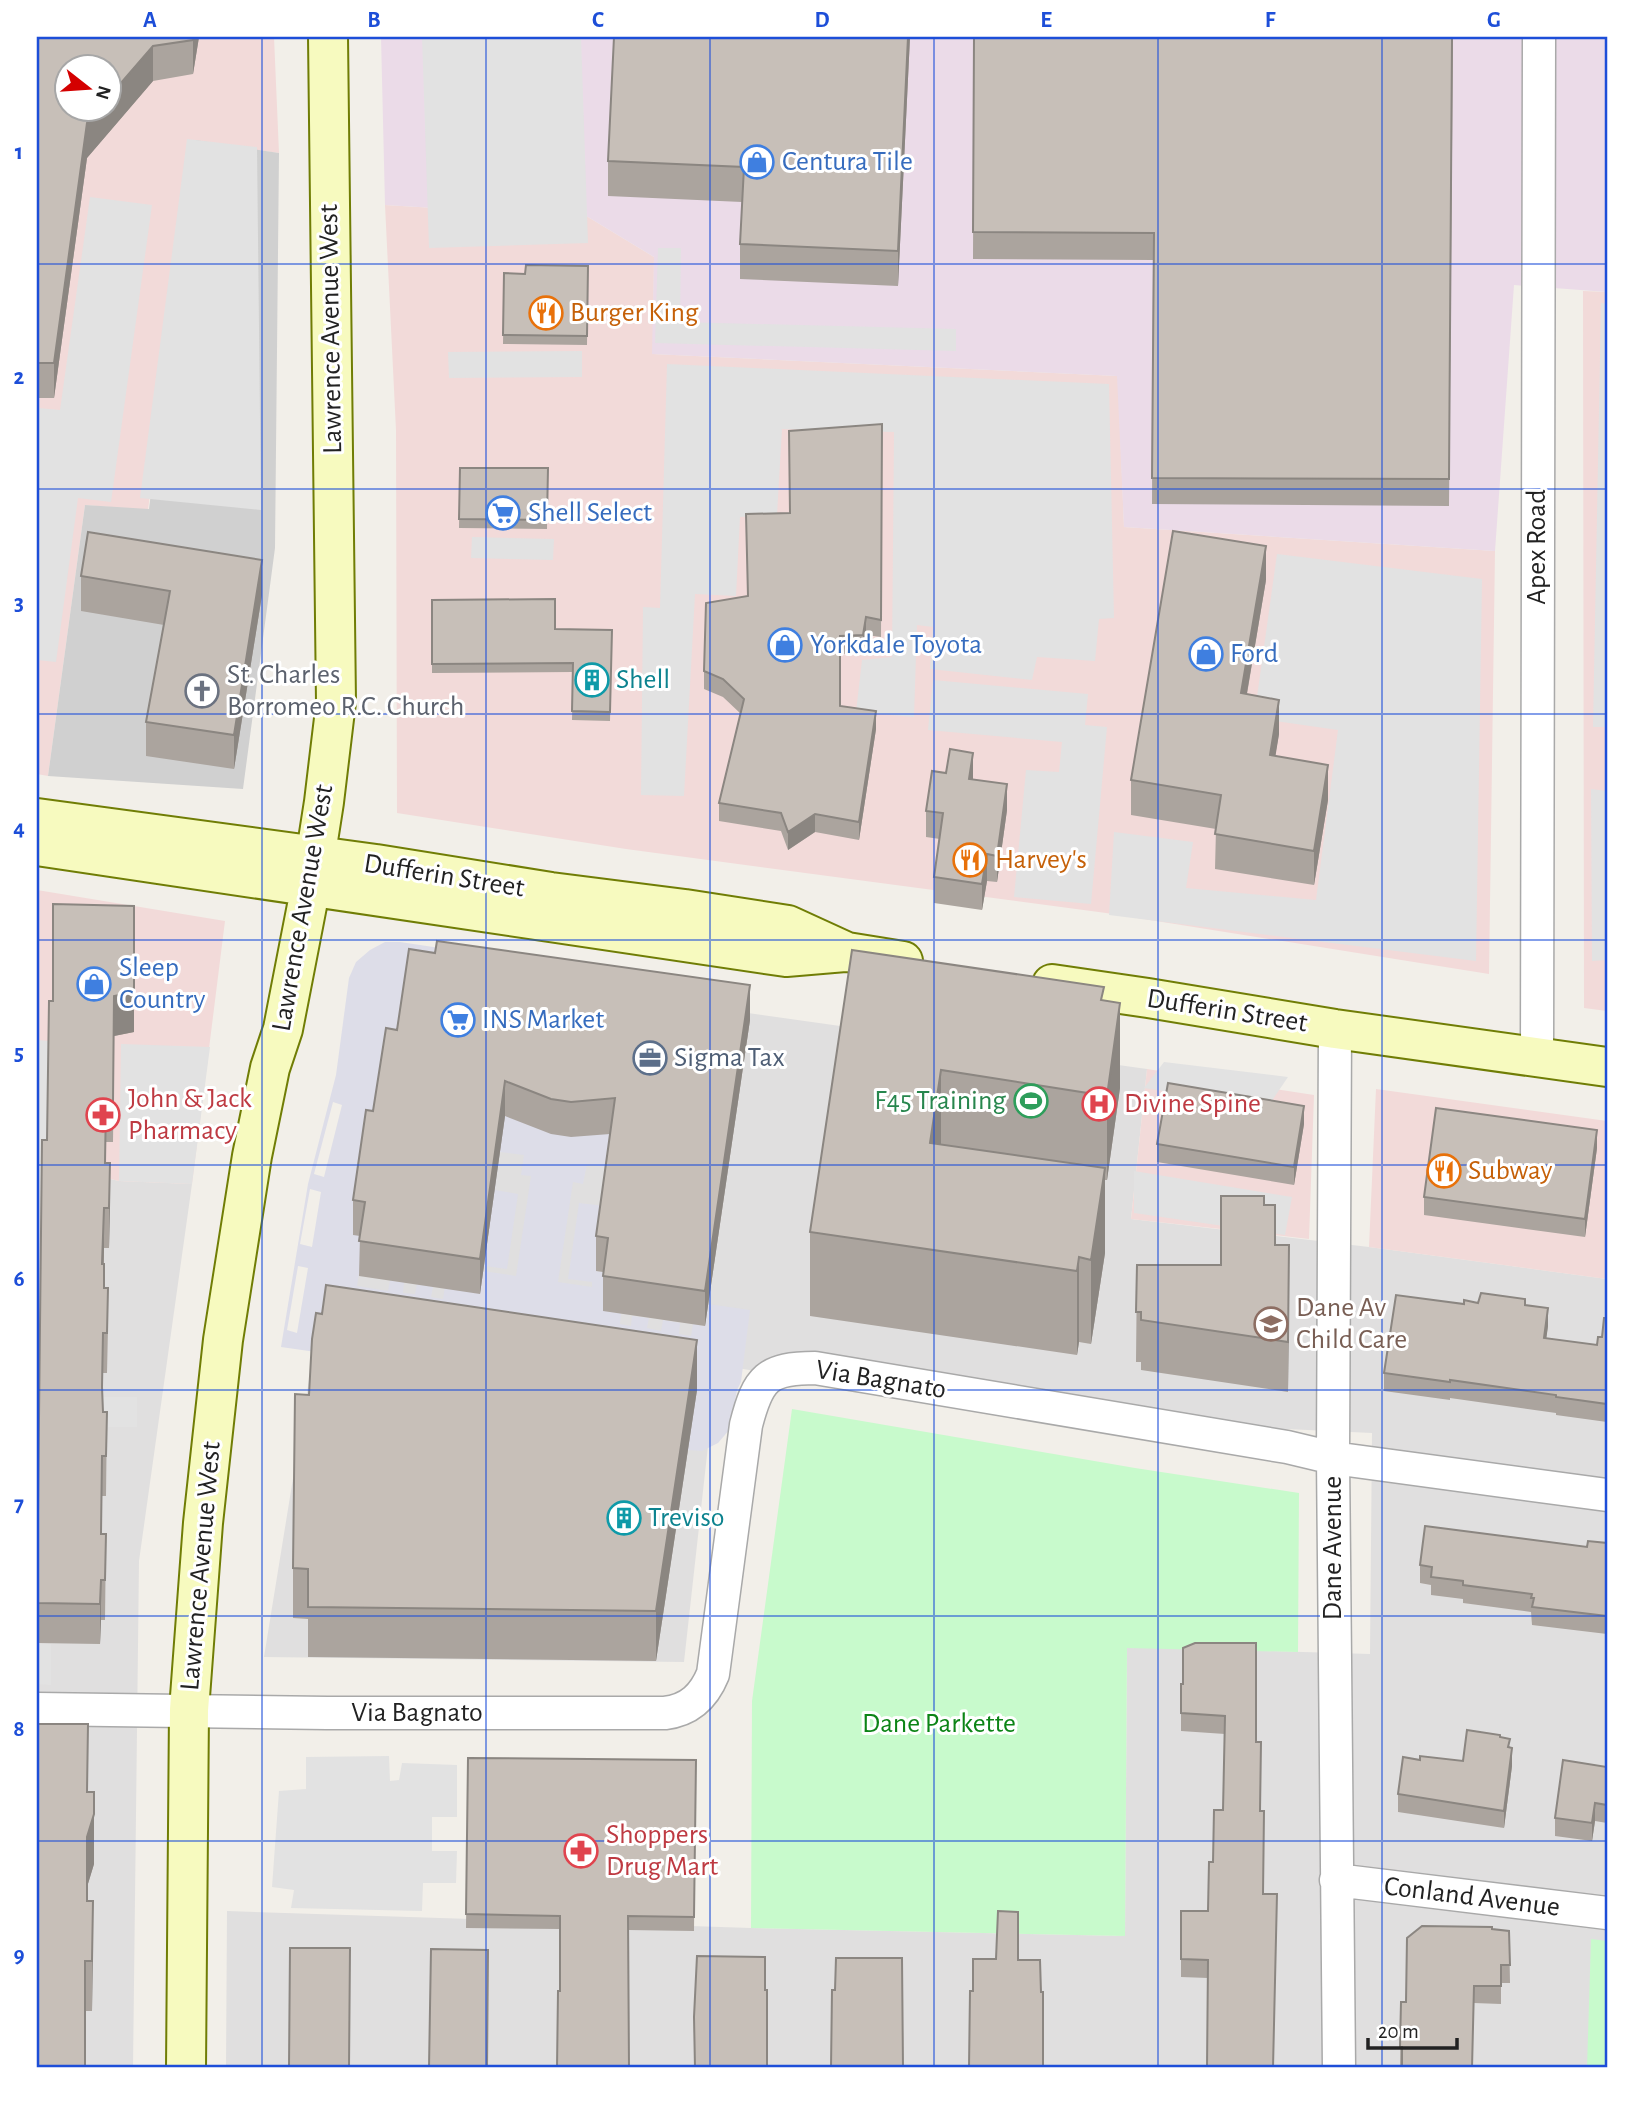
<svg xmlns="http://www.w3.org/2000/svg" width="1644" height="2105" font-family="'Alegreya Sans',sans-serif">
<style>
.residential{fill:#e0dfdf}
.commercial{fill:#f2dad9;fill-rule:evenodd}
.industrial{fill:#ebdbe8}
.religious{fill:#d0d0d0}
.park{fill:#c8facc}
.parking{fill:#e2e2e2}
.plaza{fill:#dddde8;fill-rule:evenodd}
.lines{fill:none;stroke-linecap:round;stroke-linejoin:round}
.minor-casing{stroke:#a9a9a9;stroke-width:35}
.secondary-casing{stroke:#707d05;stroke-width:42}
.minor{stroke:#fff;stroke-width:32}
.secondary{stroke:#f7fabf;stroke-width:38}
.wall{fill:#aba49e}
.shaded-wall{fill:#8b8681}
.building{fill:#c7bfb8;stroke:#8b8681;stroke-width:2}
.grid{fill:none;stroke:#1d4ed8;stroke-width:2;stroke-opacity:0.55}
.labels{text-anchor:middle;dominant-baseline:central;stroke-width:6;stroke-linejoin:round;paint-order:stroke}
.shop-label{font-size:28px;fill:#366cbe;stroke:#fff;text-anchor:start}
.food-label{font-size:28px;fill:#c56008;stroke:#fff;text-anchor:start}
.street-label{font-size:28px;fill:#222;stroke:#fff}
.worship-label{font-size:28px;fill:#5b616d;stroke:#fff;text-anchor:start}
.culture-label{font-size:28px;fill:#0d838f;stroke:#fff;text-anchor:start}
.service-label{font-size:28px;fill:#4e5e75;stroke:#fff;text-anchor:start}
.health-label{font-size:28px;fill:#be3a42;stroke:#fff;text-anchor:start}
.leisure-label{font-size:28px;fill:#27864d;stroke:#fff;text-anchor:end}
.education-label{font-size:28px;fill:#785e54;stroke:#fff;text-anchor:start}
.park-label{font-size:28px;fill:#0c8416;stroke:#fff}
.neatline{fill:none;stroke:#1d4ed8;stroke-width:2.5}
.grid-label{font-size:23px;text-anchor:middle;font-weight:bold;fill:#1d4ed8}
</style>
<rect width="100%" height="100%" fill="#f2efe9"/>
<!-- residential -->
<path class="residential" d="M377 961 1147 1069 1131 1219 1369 1247 1607 1279V2068H226L227 1911 751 1928 1125 1936 1127 1647 1370 1654 1372 1433 1112 1421 916 1396 717 1365 684 1662 264 1657Z
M37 1164H47L119 1181 192 1184 139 1561 133 2068H37Z"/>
<!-- commercial -->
<path class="commercial" d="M37 37H274L279 153 195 141 148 510 85 505 48 776 37 774ZM66 66H108V108H66Z
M385 205 588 217 654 257 653 354 1118 376 1124 527 1495 551 1489 974 1106 913 626 849 397 813 396 430Z
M1583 291 1607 292V1011L1584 1008Z
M37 890 225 921 192 1184 119 1181 47 1164H37Z
M1147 1069 1314 1095 1309 1239 1131 1219Z
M1376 1089 1607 1121V1279L1369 1247Z"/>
<!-- industrial -->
<path class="industrial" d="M381 37H1607V292L1514 285 1495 551 1124 527 1117 376 652 354 654 257 588 217 385 205Z"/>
<!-- religious -->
<path class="religious" d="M195 140 279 153 275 548 243 789 48 776 85 505 149 509Z"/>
<!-- park -->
<path class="park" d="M792 1409 1135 1468 1299 1493 1298 1652 1127 1648 1125 1936 751 1928 752 1701Z
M1591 1939 1607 1941V2068H1587Z"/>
<!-- parking -->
<path class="parking" d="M422 37H581L588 243 429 248Z
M187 139 257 147 261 510 140 498Z
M90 197 152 205 111 502 78 498 56 662 37 660V421L38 408 60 410Z
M658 248H681L680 322 956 329V351L655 343Z
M1601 303 1607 304V727H1593Z
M582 351V377L449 378 448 352Z
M667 364 1109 384 1114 618 1099 619 1095 661 1037 657 1032 680 930 669 933 627 917 625 914 717 856 712 862 660 892 657 894 432 782 429 777 515 740 517 736 596 695 594 684 796 641 795 643 607 660 608Z
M472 537 554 539 553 560 471 558Z
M1277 554 1482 579 1476 961 1109 915 1114 832 1193 842 1186 888 1316 900 1338 730 1254 718Z
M933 680 1088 694 1085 725 1107 727 1091 904 1014 897 1026 770 1059 772 1062 742 928 730Z
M1591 789 1607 791V960L1592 961Z
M37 1040 49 1041 47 1146 42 1180 39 1397H137V1427H39L37 1643 51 1644V1685L37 1684Z
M121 1044 210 1047 192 1184 119 1181Z
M1164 1062 1288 1077 1267 1108 1144 1088Z
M1134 1171 1292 1197 1285 1235 1134 1213Z
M389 1756 390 1781 399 1780 402 1763 457 1765V1817H432V1851H457L456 1883H423L422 1911 291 1908 294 1890 272 1887 279 1791 306 1789V1757Z"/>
<!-- plaza -->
<path class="plaza" d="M385 942H400L440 948 365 1237 357 1286 388 1291 390 1280 404 1282 403 1293 415 1294 417 1284 433 1287 431 1297 443 1299 473 1107 631 1116 610 1168 587 1164 583 1184 573 1182 558 1282 592 1287V1282L568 1279 579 1203 605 1206 596 1271 608 1273 621 1314 620 1324 631 1326 632 1316 649 1318 647 1328 661 1331 663 1320 680 1323 679 1334 691 1336 693 1324 705 1326 708 1304 750 1310 741 1382 737 1390 730 1429 718 1443 702 1451 687 1450 323 1353 281 1347 308 1184 336 1075 349 978 356 962 370 950ZM333 1102 342 1105 324 1177 314 1174ZM500 1152 524 1155 521 1175 531 1176 516 1276 483 1271 484 1266 507 1269 518 1194 495 1190ZM310 1189 321 1192 312 1247 300 1244ZM298 1266 308 1268 297 1333 287 1330Z"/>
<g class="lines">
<defs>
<path id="minor" d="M1335 1029 1333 1458 1339 2068
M1537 1058 1539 37
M37 1709 327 1713H665C690 1710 704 1696 713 1674L746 1425C758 1378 767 1368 815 1368L1287 1447 1333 1458 1607 1495
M1336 1880 1607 1913"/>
<path id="secondary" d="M37 818 376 864 551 892 685 909 788 925 847 952 903 961
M37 846 786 957 845 952
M1052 984 1148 998 1335 1029 1607 1067
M186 2068 189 1710 203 1523 223 1340 252 1156 270 1068 283 1029 311 885 324 802 336 702 328 37"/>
</defs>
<!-- minor casing -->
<use href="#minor" class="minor-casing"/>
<!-- secondary casing -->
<use href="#secondary" class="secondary-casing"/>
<!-- minor -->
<use href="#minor" class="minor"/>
<!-- secondary -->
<use href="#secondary" class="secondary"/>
</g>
<!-- wall -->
<path class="wall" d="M37 37H199L193 74 153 81 87 158 54 398H37Z
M910 37 898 286 740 279V244L742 202 608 196V161Z
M974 37H1453L1449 506 1152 504 1153 260 973 259Z
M588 266 587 345 503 344 504 273 525 274Z
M882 424 881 637 866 635 863 653 840 654V706L876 729 859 840 815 832 788 850 781 831 719 821V803L741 714 723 697 704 689V671L747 596 790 513Z
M460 468H548L547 529 459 528Z
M81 576 262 595 234 769 146 756V722L164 625 81 611Z
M1266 580 1247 694 1279 734 1275 756 1328 800 1314 885 1215 869 1216 829 1131 815V780Z
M432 600 555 629 612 630 610 721 572 720 573 672 432 673Z
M973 779 1007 810 997 882 987 881 982 910 934 903V877L940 839 926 837V811Z
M852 950 1104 1001 1120 1088 1107 1180H1105V1253L1091 1344 1079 1342 1077 1355 810 1316V1232Z
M49 1001 134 1032 114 1036 113 1142H106V1163L110 1203 109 1248H104V1288L108 1328 107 1373H103V1412H107L106 1496H102V1534H106L105 1620H101L100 1644 37 1643 47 1140Z
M750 1020 705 1326 603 1311V1272L596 1271V1236L610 1134 571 1137 551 1134 505 1116 480 1294 359 1276 360 1236 353 1235V1200L373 1111 397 1030Z
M1304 1124 1294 1185 1157 1162V1144Z
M1597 1148 1585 1237 1424 1215V1197Z
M1264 1205 1289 1295 1288 1392 1141 1370V1362H1136L1137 1265H1221Z
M1478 1303 1525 1305 1548 1326 1546 1338 1597 1345 1602 1337 1607 1318V1422L1556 1415V1413L1450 1398V1400L1384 1391V1373L1464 1304Z
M697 1390 656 1661 308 1657V1619L293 1618V1568L309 1395Z
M1607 1543V1634L1532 1625 1531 1612 1463 1603V1599L1431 1595V1585L1420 1583V1565L1587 1547Z
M1256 1643 1208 1978 1181 1977V1911H1208L1213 1862 1223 1810 1225 1734 1181 1731V1684H1183Z
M1500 1737 1510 1747 1512 1766 1504 1828 1398 1812V1794L1420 1760 1463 1761Z
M468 1758 696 1760 694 1931 628 1930 560 1991V1929L466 1928Z
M1607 1767V1823L1595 1821 1592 1841 1555 1836V1818Z
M88 1792 94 1842V1864L87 1887V1901H93L92 2011H85L37 2068Z
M1509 1931 1510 1983H1501V2004L1474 2003 1402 2065H1400L1401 2002H1406Z"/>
<!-- shaded-wall -->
<path class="shaded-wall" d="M194 37H199L193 74V40Z
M908 37H910L898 286V251Z
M153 46V81L87 158 54 398V363L87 123 99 108H108V98Z
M1266 546V580L1241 728V693Z
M262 560V595L234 769V735Z
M866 617V635L863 653V635Z
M1279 700V734L1270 790V755Z
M876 711V729L859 840V822Z
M973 753V779H969Z
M1328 765V800L1314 885V851Z
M1007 784V810L997 882V856Z
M815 814V832L788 850V832Z
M987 854V881L982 910V884Z
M134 906V1032L114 1036 113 1142 114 996Z
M750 985V1020L705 1326V1291Z
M1120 1003V1088L1107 1180V1096Z
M941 1070V1154L930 1143Z
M505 1081V1116L480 1294V1259Z
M1304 1106V1124L1294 1185V1167Z
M1597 1130V1148L1585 1237V1219Z
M110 1163V1203L109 1248V1208Z
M1105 1168V1253L1091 1344V1260Z
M104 1208V1248L102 1304V1264Z
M1289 1245V1295L1288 1392V1342Z
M1079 1257V1342L1077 1355V1271Z
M1548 1308V1326L1544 1356V1338Z
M697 1340V1390L656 1661V1611Z
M101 1580V1620L100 1644V1604Z
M88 1724 87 1836 94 1792V1864L87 1887V1792Z
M1512 1748V1766L1504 1828V1811Z
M1595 1803V1821L1592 1841V1823Z
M93 1901V1951L92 2011V1961Z"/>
<!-- building -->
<path class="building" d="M37 37H194L193 40 153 46 108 98V66H66V108H99L87 123 54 363H37Z
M614 37H908L898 251 740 244 744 167 608 161Z
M974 37H1452L1449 479 1152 478 1154 233 973 232Z
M526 265 588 266 587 336 503 335 504 273 525 274Z
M882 424 881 620 866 617 863 635 840 636V706L876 711 859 822 815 814 788 832 781 813 719 803 744 699 723 679 704 671 706 603 748 596 746 514 790 513 789 431Z
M460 468H548L547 520 459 519Z
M1173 531 1266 546 1241 693 1279 700 1270 755 1328 765 1314 851 1215 834 1221 795 1131 780Z
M88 532 262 560 234 735 146 722 170 591 81 576Z
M555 599V629L612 630 610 712 572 711 573 663 432 664V600Z
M950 749 973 753 969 779 1007 784 997 856 987 854 982 884 934 877 943 813 926 811 932 771 946 773Z
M53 904 134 906V992L114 996 113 1102H106L105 1163H110L109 1208H104L102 1264H104V1288H108L107 1333H103L102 1387 103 1412H107L106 1456H102L101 1534H106L105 1580H101L100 1604 37 1603 42 1140H47L49 1001H53Z
M437 941 750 985 705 1291 603 1276 608 1238 596 1236 615 1098 571 1102 551 1099 505 1081 480 1259 359 1241 365 1202 353 1200 366 1110 373 1111 386 1028 397 1030 409 949 435 953Z
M852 950 1104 987 1101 1000 1120 1003 1107 1096 941 1070 930 1143 1105 1168 1091 1260 1079 1257 1077 1271 810 1232Z
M1168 1083 1304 1106 1294 1167 1157 1144Z
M1436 1108 1597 1130 1585 1219 1424 1197Z
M1221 1196H1264V1205H1275V1245H1289L1288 1342 1141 1320V1312H1136L1137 1265H1221Z
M326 1285 697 1340 656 1611 308 1607V1569L293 1568 295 1394 309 1395 312 1339 316 1313 322 1314Z
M1481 1293 1525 1299V1305L1548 1308 1544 1338 1597 1345 1598 1337H1602L1604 1318H1607V1404L1556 1397V1395L1450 1380V1382L1384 1373 1396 1295 1464 1304V1300L1478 1303Z
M1425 1526 1587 1547 1588 1541 1607 1543V1616L1532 1607 1534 1598H1531L1532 1594 1463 1585V1581L1431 1577 1432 1567 1420 1565Z
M1195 1643H1256V1742H1261L1260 1811H1264L1263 1894H1277L1273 2068H1207L1208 1960 1181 1959V1911H1208L1209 1862H1213L1214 1810H1223L1225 1716 1181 1713V1684H1183V1648Z
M37 1724H88L87 1792H94V1814L87 1837V1901H93L92 1961H85V2068H37Z
M1467 1730 1500 1735V1737L1510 1739 1508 1747 1512 1748 1504 1811 1398 1794 1403 1757 1420 1760V1756L1463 1761Z
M468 1758 696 1760 694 1917 628 1916 629 2068H557L558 1991H560V1916L466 1914Z
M1563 1760 1607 1767V1805L1595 1803 1592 1823 1555 1818Z
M998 1911 1018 1912V1960H1040L1041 1992H1043V2068H969L970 1991H973V1959H996Z
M1422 1926 1492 1927V1929L1509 1931 1510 1965H1501V1986H1474L1472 2068H1402V2047H1400L1401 2002H1406L1407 1938Z
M290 1948H350L349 2068H289Z
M431 1949 488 1950 487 2068H429Z
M697 1956 765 1957V1990H767V2068H695L694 2017Z
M836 1958H902L903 2068H831L832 1990H835Z"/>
<!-- grid -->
<path class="grid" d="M262 37V2068M486 37V2068M710 37V2068M934 37V2068M1158 37V2068M1382 37V2068M37 264H1607M37 489H1607M37 714H1607M37 940H1607M37 1165H1607M37 1390H1607M37 1616H1607M37 1841H1607"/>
<!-- icons -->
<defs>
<symbol id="shop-ring" viewBox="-11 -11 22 22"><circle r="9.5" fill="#fff" stroke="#3f7fe0" stroke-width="1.5"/><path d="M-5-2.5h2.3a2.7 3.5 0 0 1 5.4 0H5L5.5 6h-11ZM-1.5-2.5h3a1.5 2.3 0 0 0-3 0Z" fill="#3f7fe0"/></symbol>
<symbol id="restaurant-ring" viewBox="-11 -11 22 22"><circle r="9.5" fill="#fff" stroke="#e8710a" stroke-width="1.5"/><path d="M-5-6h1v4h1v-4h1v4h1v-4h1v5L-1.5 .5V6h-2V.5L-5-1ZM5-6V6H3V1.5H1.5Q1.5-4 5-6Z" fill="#e8710a"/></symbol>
<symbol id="supermarket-ring" viewBox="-11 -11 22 22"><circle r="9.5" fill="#fff" stroke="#3f7fe0" stroke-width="1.5"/><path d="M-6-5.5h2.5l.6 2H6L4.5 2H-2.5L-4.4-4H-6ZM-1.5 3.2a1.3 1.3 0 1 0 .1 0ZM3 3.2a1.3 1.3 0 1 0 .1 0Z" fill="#3f7fe0"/></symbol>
<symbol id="building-ring" viewBox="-11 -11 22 22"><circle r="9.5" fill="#fff" stroke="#0f9aa8" stroke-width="1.5"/><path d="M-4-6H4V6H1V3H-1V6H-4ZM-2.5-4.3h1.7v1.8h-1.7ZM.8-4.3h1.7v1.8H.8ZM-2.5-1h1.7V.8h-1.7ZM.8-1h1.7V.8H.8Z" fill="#0f9aa8"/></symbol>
<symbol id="church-ring" viewBox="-11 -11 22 22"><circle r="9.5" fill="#fff" stroke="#6b7280" stroke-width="1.5"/><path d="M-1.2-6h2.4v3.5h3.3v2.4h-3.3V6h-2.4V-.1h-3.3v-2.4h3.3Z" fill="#6b7280"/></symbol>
<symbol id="office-ring" viewBox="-11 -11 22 22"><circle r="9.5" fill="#fff" stroke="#5c6f8a" stroke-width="1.5"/><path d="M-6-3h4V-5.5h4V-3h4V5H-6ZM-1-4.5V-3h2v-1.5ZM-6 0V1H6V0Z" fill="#5c6f8a"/></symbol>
<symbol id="stadium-ring" viewBox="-11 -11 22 22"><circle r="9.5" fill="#fff" stroke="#2e9e5b" stroke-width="1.5"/><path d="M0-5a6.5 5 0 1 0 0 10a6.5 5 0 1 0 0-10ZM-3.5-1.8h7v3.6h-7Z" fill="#2e9e5b"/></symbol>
<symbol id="hospital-ring" viewBox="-11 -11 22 22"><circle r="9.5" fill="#fff" stroke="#e0444e" stroke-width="1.5"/><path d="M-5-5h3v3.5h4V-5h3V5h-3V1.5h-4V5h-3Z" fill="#e0444e"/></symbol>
<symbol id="pharmacy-ring" viewBox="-11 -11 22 22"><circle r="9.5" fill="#fff" stroke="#e0444e" stroke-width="1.5"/><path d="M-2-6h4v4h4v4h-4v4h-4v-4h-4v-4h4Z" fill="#e0444e"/></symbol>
<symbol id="school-ring" viewBox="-11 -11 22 22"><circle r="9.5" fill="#fff" stroke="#8d6e63" stroke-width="1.5"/><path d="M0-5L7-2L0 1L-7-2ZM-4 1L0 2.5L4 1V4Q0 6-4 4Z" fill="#8d6e63"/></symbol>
</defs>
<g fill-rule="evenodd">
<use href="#shop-ring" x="738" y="143" width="38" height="38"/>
<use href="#restaurant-ring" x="527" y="294" width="38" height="38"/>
<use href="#supermarket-ring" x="484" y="494" width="38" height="38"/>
<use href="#shop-ring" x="766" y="626" width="38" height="38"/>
<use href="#shop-ring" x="1187" y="635" width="38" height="38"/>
<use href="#building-ring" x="573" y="661" width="38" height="38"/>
<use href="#church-ring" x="183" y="672" width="38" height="38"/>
<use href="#restaurant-ring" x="951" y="841" width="38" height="38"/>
<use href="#shop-ring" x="75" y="965" width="38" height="38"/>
<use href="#supermarket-ring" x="439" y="1001" width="38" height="38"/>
<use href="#office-ring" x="631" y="1039" width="38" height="38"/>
<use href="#stadium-ring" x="1012" y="1082" width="38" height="38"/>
<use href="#hospital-ring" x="1080" y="1085" width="38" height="38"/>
<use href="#pharmacy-ring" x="84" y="1096" width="38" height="38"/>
<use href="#restaurant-ring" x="1425" y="1152" width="38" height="38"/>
<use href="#school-ring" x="1252" y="1305" width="38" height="38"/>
<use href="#building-ring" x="605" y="1499" width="38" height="38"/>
<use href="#pharmacy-ring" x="562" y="1832" width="38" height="38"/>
</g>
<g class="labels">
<!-- shop labels -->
<g class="shop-label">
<text x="782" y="162">Centura Tile</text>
<text x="528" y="513">Shell Select</text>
<text x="810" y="645">Yorkdale Toyota</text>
<text x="1230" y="654">Ford</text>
<text x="119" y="968">Sleep<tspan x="119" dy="32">Country</tspan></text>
<text x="482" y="1020">INS Market</text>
</g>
<!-- food labels -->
<g class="food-label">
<text x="570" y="313">Burger King</text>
<text x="995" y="860">Harvey's</text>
<text x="1468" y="1171">Subway</text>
</g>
<!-- street labels -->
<g class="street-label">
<text transform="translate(331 329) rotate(-91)">Lawrence Avenue West</text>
<text transform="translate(1537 547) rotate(-90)">Apex Road</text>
<text transform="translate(444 876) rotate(9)">Dufferin Street</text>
<text transform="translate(303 908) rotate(-80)">Lawrence Avenue West</text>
<text transform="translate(1227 1011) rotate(9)">Dufferin Street</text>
<text transform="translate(881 1380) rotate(9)">Via Bagnato</text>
<text transform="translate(1333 1548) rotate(-90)">Dane Avenue</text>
<text transform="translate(201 1566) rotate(-85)">Lawrence Avenue West</text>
<text x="417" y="1713">Via Bagnato</text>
<text transform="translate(1472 1897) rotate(7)">Conland Avenue</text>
</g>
<!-- worship labels -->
<g class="worship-label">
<text x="227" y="675">St. Charles<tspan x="227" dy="32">Borromeo R.C. Church</tspan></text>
</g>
<!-- culture labels -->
<g class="culture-label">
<text x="616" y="680">Shell</text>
<text x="648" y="1518">Treviso</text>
</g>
<!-- service labels -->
<g class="service-label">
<text x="674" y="1058">Sigma Tax</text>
</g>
<!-- health labels -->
<g class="health-label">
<text x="128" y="1099">John &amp; Jack<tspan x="128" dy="32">Pharmacy</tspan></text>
<text x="1124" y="1104">Divine Spine</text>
<text x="606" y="1835">Shoppers<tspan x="606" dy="32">Drug Mart</tspan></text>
</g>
<!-- leisure labels -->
<g class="leisure-label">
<text x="1006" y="1101">F45 Training</text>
</g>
<!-- education labels -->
<g class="education-label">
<text x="1296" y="1308">Dane Av<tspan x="1296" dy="32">Child Care</tspan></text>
</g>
<!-- park labels -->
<g class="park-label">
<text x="939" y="1724">Dane Parkette</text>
</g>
</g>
<!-- border -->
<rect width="1644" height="2105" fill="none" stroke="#ffffff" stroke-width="77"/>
<!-- north arrow -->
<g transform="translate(88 88) rotate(107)"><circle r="33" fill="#ffffff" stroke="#a7a7a7" stroke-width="2"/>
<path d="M0-5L12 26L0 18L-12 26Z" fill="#d40000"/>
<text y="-10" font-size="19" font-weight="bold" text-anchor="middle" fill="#222222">N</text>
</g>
<!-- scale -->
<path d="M1368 2038v10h89v-10" fill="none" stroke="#222222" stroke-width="3.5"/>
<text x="1378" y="2038" font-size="21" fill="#222222" stroke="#ffffff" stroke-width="5" paint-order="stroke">20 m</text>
<rect x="38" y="38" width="1568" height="2028" class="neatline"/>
<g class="grid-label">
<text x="150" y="27">A</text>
<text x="374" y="27">B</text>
<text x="598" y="27">C</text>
<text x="822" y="27">D</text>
<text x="1046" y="27">E</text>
<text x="1270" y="27">F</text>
<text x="1494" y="27">G</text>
<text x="19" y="159">1</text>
<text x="19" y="384">2</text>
<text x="19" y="610">3</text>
<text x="19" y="835">4</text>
<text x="19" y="1060">5</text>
<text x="19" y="1286">6</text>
<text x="19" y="1511">7</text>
<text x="19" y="1736">8</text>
<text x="19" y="1962">9</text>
</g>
</svg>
